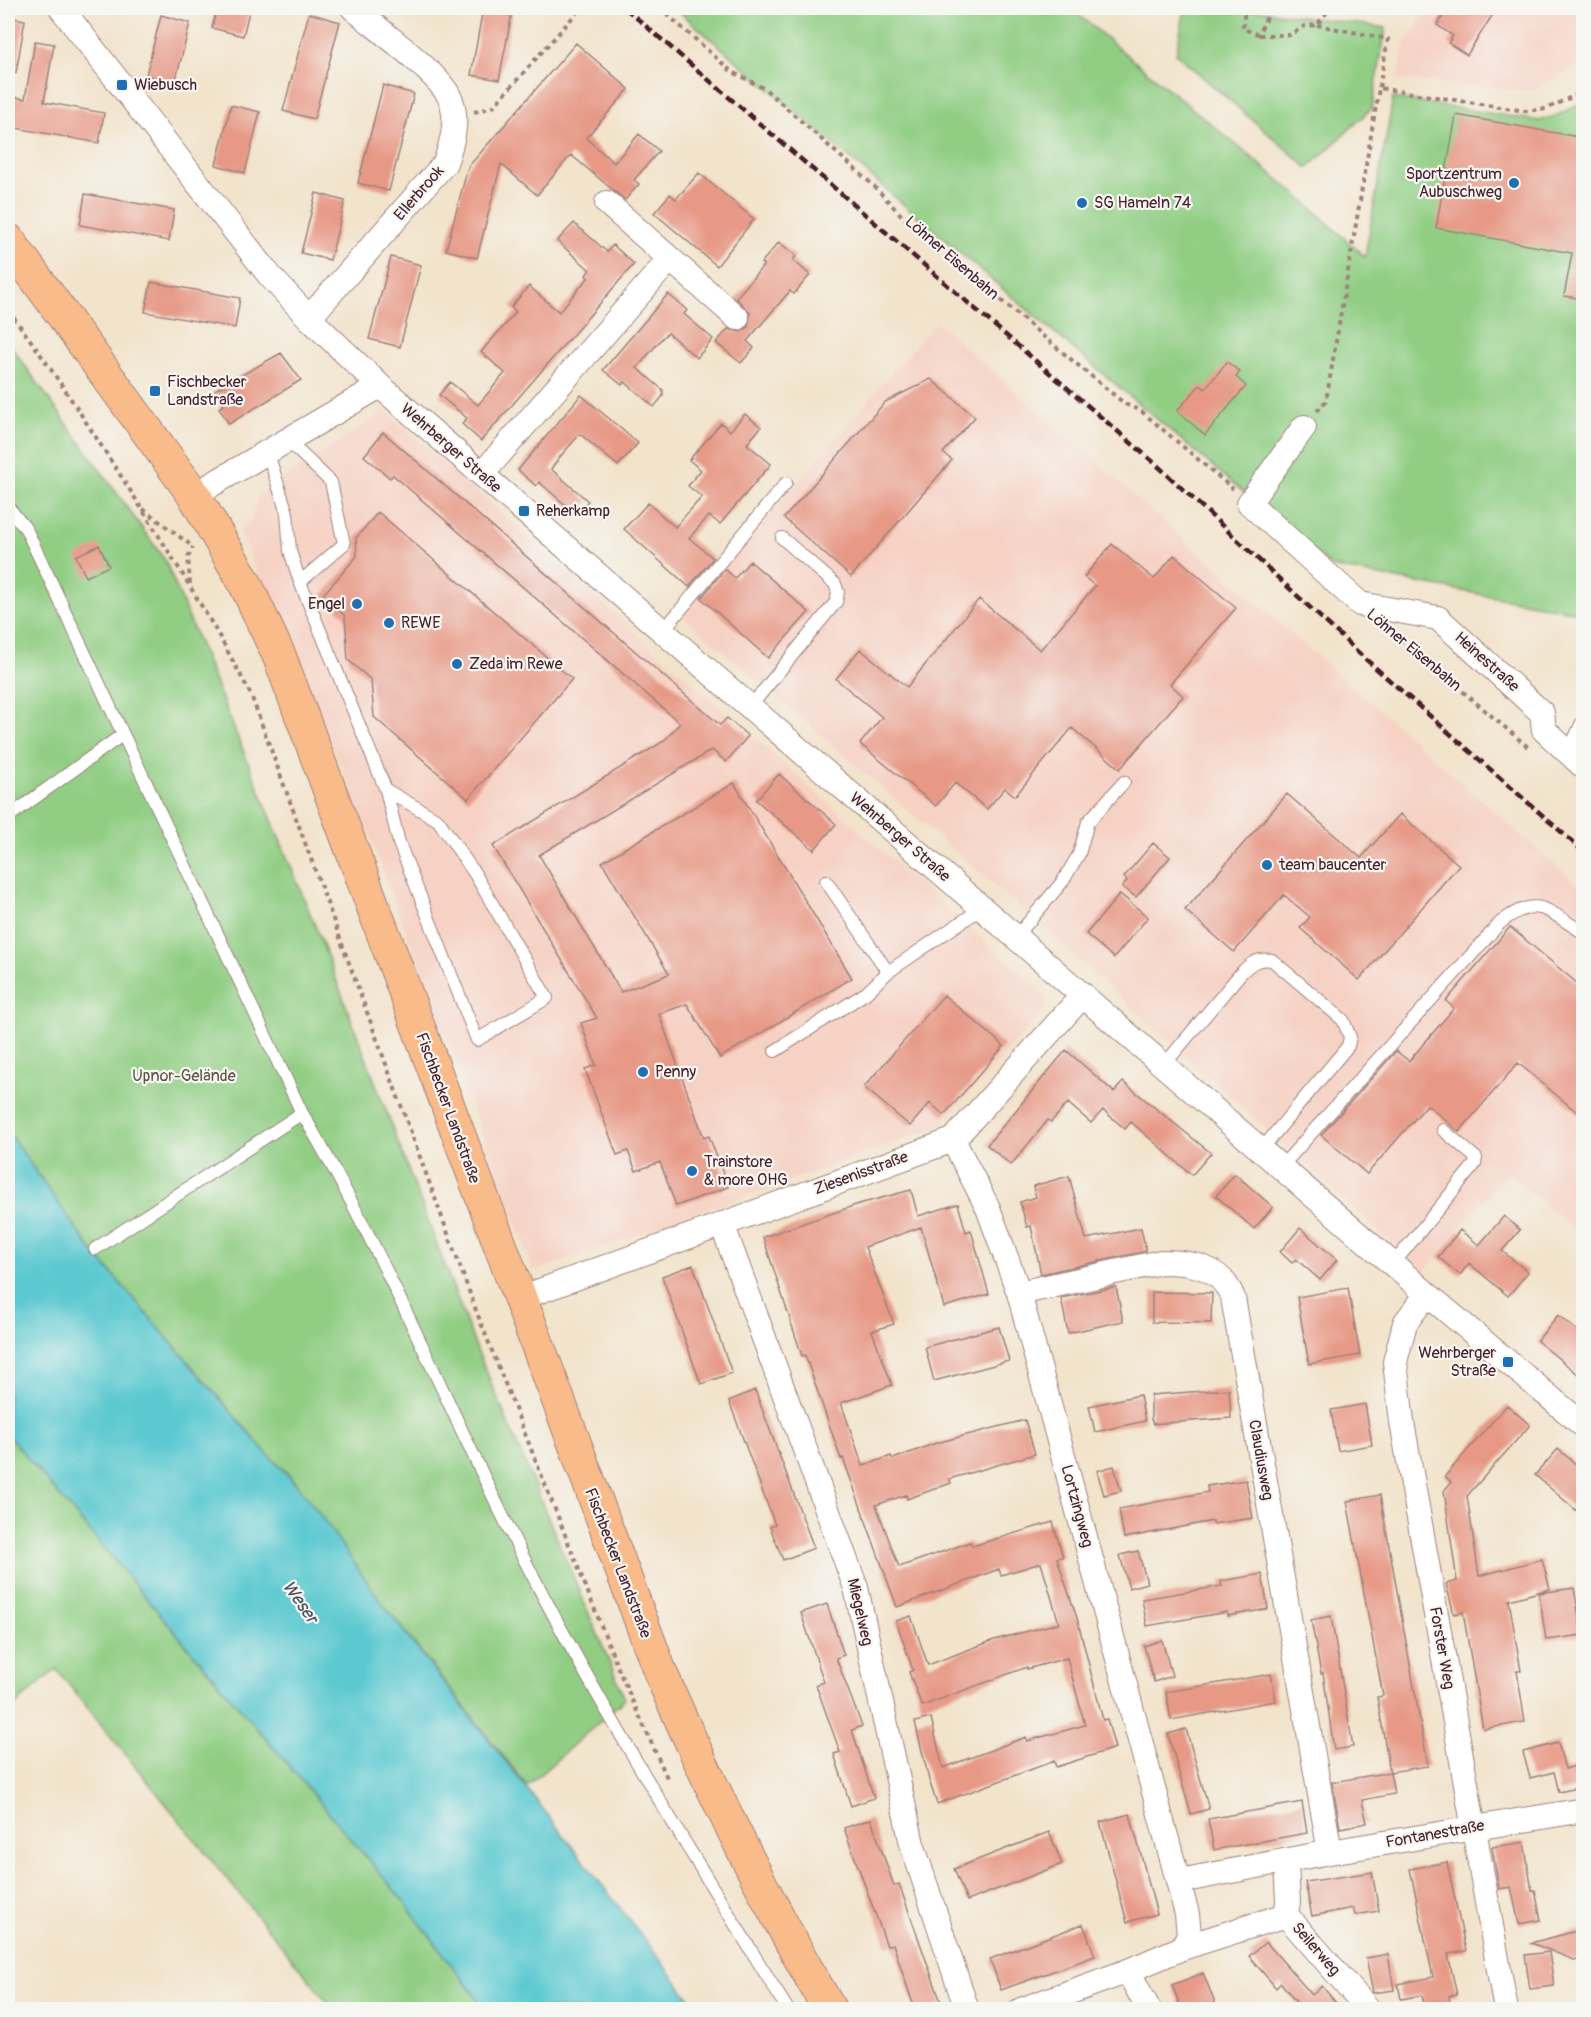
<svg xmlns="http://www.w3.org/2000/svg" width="1591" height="2017" font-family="Pangolin,sans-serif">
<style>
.built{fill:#f6d2c4}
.green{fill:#91ce84;stroke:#6e7658;stroke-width:1.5}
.water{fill:#5cc9d0;stroke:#53747e;stroke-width:1.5}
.building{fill:#e79986}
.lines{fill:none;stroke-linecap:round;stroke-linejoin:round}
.service-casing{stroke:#9e817b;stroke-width:14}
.minor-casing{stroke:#9e817b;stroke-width:26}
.primary-casing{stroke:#9e817b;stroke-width:35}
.path{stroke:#9e817b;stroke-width:4;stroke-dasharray:4.5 4.5;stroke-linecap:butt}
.service{stroke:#fff;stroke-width:12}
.minor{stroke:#fff;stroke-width:24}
.primary{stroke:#fabb8b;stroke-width:33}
.rail{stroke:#4a1f2b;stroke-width:4.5;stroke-dasharray:9 4.5;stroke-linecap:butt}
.poi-dot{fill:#1f6fb2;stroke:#f6f6f2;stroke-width:2}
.labels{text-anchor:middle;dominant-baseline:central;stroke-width:4.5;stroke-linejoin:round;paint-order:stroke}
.poi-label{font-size:16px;fill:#4a1f2b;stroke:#f6f6f2;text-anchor:start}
.street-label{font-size:16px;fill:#4a1f2b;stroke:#f6f6f2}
.park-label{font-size:16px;fill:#5f5446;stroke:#f6f6f2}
.water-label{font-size:18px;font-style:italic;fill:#4f525d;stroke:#f6f6f2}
</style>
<rect width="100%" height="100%" fill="#f6f6f2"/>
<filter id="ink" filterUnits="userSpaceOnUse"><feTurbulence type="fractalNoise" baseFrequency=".0167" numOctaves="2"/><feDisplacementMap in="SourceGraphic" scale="12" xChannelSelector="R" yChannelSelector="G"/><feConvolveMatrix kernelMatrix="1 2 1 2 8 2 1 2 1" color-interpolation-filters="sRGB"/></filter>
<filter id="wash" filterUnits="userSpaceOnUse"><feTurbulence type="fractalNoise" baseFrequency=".008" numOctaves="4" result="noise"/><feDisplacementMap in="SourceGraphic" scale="24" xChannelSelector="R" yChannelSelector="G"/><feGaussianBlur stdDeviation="1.35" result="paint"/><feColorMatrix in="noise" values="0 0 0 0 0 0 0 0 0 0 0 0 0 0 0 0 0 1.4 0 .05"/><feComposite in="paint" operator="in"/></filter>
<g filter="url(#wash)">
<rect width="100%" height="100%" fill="#f2e3cb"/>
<!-- built -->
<path class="built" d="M1428 8H1583V64L1530 91 1398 79 1404 46Z
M936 322 1583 889V1238L1507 1171 1424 1272 1045 929 683 616Z
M385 411 1045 995V1009L939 1127 534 1271 366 826 239 530 250 522 259 495Z"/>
<!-- green -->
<path class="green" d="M675 8H1070L1303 200 1365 257 1393 98 1540 121 1558 115 1583 102V613L1332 567 946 241Z
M1185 8H1241L1386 28 1372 108 1308 168 1176 54Z
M8 342 165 560 323 945 475 1345 625 1699 527 1786 375 1594 289 1474 268 1455 90 1248 8 1132Z
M8 1435 402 1899 485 2009H333L56 1669 8 1712Z"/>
<!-- water -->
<path class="water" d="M8 1132 90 1248 268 1455C317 1500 351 1563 392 1616 494 1747 597 1877 698 2009H485L402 1899 8 1435Z"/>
<g id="blocks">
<!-- building -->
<path class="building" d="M217 8H250L243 36 212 28Z
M483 8H513L499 80 471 75Z
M1448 8H1497L1467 55 1448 43 1453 36 1437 25Z
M309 13 340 22 314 119 283 111Z
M161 15 190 23 175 83 146 75Z
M8 17 25 20 16 73 8 72Z
M35 41 54 44 44 102 104 113 99 143 10 127 15 97 25 99Z
M576 43 629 89 586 138 614 163 639 134 659 151 634 180 639 184 625 200 571 155 537 195 501 164 477 258 446 250 468 167Z
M383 85 414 94 389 191 358 183Z
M231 105 260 112 245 173 216 165Z
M1456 115 1584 138V299L1564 296 1572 253 1436 228Z
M699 173 754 219 717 266 654 213 670 194 676 199Z
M316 193 345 201 330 260 301 253Z
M85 194 174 210 169 241 80 225Z
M574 223 607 252 613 245 634 264 481 441 462 424 467 418 439 395 450 382 478 405 505 373 481 352 516 312 511 307 529 286 559 312 588 278 586 275 590 270 557 241Z
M779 242 796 256 793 260 810 275 794 294 790 291 747 341 754 348 741 363 716 343 728 329 741 332 748 327 750 313 736 298 764 265 761 263Z
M391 257 421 265 400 347 369 339Z
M151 282 240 298 235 328 145 312Z
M668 294 687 310 684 314 713 339 697 358 668 333 663 337 637 368 663 390V396L654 407 625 382 622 385 603 370Z
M281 353 301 380 229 424 219 408 224 405 215 390Z
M1227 362 1240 372 1236 377 1246 386 1205 435 1177 411 1200 385 1205 389Z
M931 379 975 417 943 453 952 460 851 577 784 518 885 402Z
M581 395 638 443 618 466 580 434 559 458 551 469 588 501 576 514 539 482 536 486 518 470Z
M745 414 761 427 747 444 771 464 720 524 709 516 689 538 713 558 689 587 624 529 648 503 675 527 702 497 688 486 701 470 689 460 721 423 730 431Z
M383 432 720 725 727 718 748 736 726 762 712 750 539 855 621 992 669 974 602 862 734 783 852 978 720 1058 687 1004 659 1014 704 1138 709 1136 728 1187 676 1206 660 1162 636 1171 628 1151 617 1155 585 1069 596 1065 581 1023 597 1018 493 846 664 741 680 723 393 475 390 478 364 456Z
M378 512 572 679 468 799 374 717 371 680 348 660 345 616 322 596 357 556 356 538Z
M1112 544 1154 579 1174 555 1236 608 1170 684 1183 696 1120 769 1072 728 1015 796 1005 788 987 809 955 783 936 806 860 744 882 717 836 679 860 649 907 687 979 599 1040 650 1095 586 1084 577Z
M99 545 109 566 86 577 76 556Z
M750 561 809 612 768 658 701 598 725 569 735 578Z
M779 774 836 824 814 850 756 800Z
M1287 794 1361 858 1400 814 1459 865 1359 980 1300 928 1310 917 1284 895 1234 952 1185 910Z
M1153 843 1170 857 1136 897 1122 887 1127 881 1124 877Z
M1120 894 1148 917 1114 958 1086 934Z
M1510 927 1584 989V1118L1518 1063 1459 1132 1427 1105 1367 1174 1321 1135 1396 1051 1409 1061 1454 1008 1446 1001Z
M944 995 1004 1046 944 1115 930 1103 910 1126 864 1087Z
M1066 1050 1114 1092 1123 1082 1211 1153 1192 1175 1131 1122 1125 1129 1103 1110 1091 1123 1068 1103 1051 1122 1048 1120 1011 1165 987 1145Z
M1235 1174 1273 1207 1254 1229 1216 1196Z
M1069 1176 1086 1239 1141 1228 1146 1251 1041 1274 1031 1226 1027 1227 1020 1202 1036 1197 1033 1186Z
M911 1190 918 1216 958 1204 966 1232 971 1230 989 1294 944 1307 921 1227 865 1247 894 1324 872 1331 892 1385 841 1403 863 1466 891 1456 893 1459 936 1443 1025 1420 1035 1454 949 1479 951 1483 907 1499 906 1495 876 1505 899 1567 970 1542 972 1546 1053 1522 1063 1557 1057 1558 1077 1618 1103 1720 1107 1719 1115 1748 1056 1767 1054 1761 937 1804 929 1780 915 1722 931 1718 943 1768 1026 1737 1027 1741 1085 1725 1067 1658 1027 1669V1667L922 1706 909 1672 913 1670 896 1621 911 1616 928 1665 994 1640 1059 1623 1041 1563 1001 1575 999 1569 897 1607 843 1458 841 1459 805 1355 802 1356 763 1237 859 1204Z
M1504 1216 1520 1230 1502 1251 1528 1272 1508 1296 1469 1263 1460 1275 1438 1257 1460 1230 1479 1245Z
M1300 1228 1337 1260 1320 1280 1296 1259 1292 1263 1280 1252Z
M693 1265 732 1373 701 1384 662 1276Z
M1116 1287 1123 1321 1068 1333 1061 1298Z
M1348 1288 1360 1355 1309 1364 1297 1297Z
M1152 1292 1212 1293 1211 1323 1152 1322Z
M1558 1315 1584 1336V1379L1537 1341Z
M999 1327 1009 1361 934 1381 925 1347Z
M1229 1389 1231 1418 1153 1424 1151 1419V1395Z
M755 1390 814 1548 783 1560 770 1527 775 1525 729 1401Z
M1140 1395 1145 1421 1095 1432 1089 1406Z
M1365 1404 1372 1445 1338 1451 1331 1410Z
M1507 1405 1530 1425 1467 1496 1479 1576 1542 1559 1550 1589 1509 1600 1521 1671H1517L1525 1722 1483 1729 1463 1612 1454 1614 1446 1584 1457 1581 1444 1491 1451 1482 1445 1476Z
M1558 1449 1584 1471V1517L1535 1475Z
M1114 1466 1121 1491 1104 1495 1097 1471Z
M1246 1480 1253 1518 1213 1524V1521L1124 1538 1119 1509 1208 1492 1207 1486Z
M1380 1495 1428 1766 1390 1772 1377 1697 1383 1696 1347 1501Z
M1138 1551 1147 1583 1129 1588 1120 1555Z
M1262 1574 1268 1609 1227 1616V1612L1147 1626 1142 1599 1222 1586 1221 1581Z
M1574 1588 1582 1635 1546 1640 1539 1593Z
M827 1604 844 1655 836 1658 862 1726 852 1730 874 1798 851 1806 834 1754 840 1752 816 1685 824 1682 801 1613Z
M1331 1616 1353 1747 1334 1750 1323 1673 1321 1674 1311 1620Z
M1162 1640 1172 1676 1154 1682 1144 1646Z
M1271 1674 1276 1701 1171 1720 1166 1692Z
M1186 1729 1209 1809 1191 1814 1168 1734Z
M1558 1743 1565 1769 1575 1766 1581 1787 1559 1792 1554 1772 1530 1778 1523 1752Z
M1390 1772 1394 1794 1362 1800 1367 1823 1340 1828 1332 1782Z
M1302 1802 1307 1833 1214 1850 1208 1819Z
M1130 1814 1157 1914 1127 1922 1100 1822Z
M871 1819 894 1886 899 1884 942 2005 927 2010H915L893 1944 887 1946 844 1828Z
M1049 1832 1062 1864 967 1901 954 1869Z
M1524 1842 1532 1891 1535 1890 1541 1920 1519 1924 1511 1887 1499 1889 1492 1847Z
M1447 1862 1466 1951 1448 1954 1457 1995 1449 1996 1451 2010H1425L1422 1995 1401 1999 1398 1984 1433 1977 1410 1869Z
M1372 1872 1379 1911 1355 1915 1353 1908 1312 1916 1305 1882Z
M1083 1924 1095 1956 1001 1990 990 1959Z
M1580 1930 1584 1957 1574 1960 1531 1943Z
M1266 1942 1312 1995 1322 1986 1342 2010H1294L1299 2006 1281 1983 1276 1988 1249 1956Z
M1549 1952 1554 1986 1530 1989 1525 1955Z
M1388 1954 1394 1990 1373 1993 1366 1958Z
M1203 1973 1218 2010H1182L1172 1985Z"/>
</g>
</g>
<g filter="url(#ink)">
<use href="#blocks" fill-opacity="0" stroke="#9e817b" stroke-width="1.5"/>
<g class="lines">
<defs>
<path id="service" d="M268 454 287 513 290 551 300 582 344 544 331 482 289 442
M8 507 26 529 302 1113C385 1253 446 1404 519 1549 599 1707 695 1859 788 2010
M300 582 386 790 399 843 477 1040 547 998 475 874 438 820 386 790
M662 632 786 483
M750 707 836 602 838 592 835 584 782 538
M1568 753 1584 718
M8 817 122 735
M826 881 888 972
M1016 937 1063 881 1079 854 1088 822 1124 782
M775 1051 866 993 888 972 982 908
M1164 1065 1241 973C1251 963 1257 958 1272 960L1343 1020 1350 1037 1348 1046 1261 1150
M1281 1167 1500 923C1538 893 1547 911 1584 933
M95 1249 302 1113
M1393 1264 1475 1164 1476 1158 1443 1130"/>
<path id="minor" d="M61 8 270 276 309 318 380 386 1427 1294 1584 1426
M607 203 737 318
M309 318 445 163C452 143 460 117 449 96 436 71 376 28 353 8
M1304 427 1249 503 1360 604 1438 618 1542 713 1544 730 1584 767
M482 474 669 260
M194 495 380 386
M953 1140 988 1208 1019 1293 1187 1914 1189 1935 1182 1948 1128 1971 1021 2010
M722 1224 856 1588 912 1844 967 2010
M1019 1293 1161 1262C1192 1262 1221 1266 1233 1298L1330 1852
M1427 1294 1405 1323 1395 1362 1402 1422 1506 2010
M518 1299 953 1140 1083 995
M1180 1881 1330 1852 1584 1810
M1286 1915 1369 2010
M1182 1948 1286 1915 1288 1902 1286 1861
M1128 1971 1149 2010"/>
<path id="primary" d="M8 240 194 495 245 583 280 658 661 1674C711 1789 766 1901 830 2010"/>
</defs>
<!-- service casing -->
<use href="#service" class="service-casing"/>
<!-- minor casing -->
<use href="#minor" class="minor-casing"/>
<!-- primary casing -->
<use href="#primary" class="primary-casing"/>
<!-- path -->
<path class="path" d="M660 8 731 71 765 89 874 186 903 217 1044 337 1125 404 1141 411 1233 489
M1237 8 1244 15 1243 29 1258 34 1272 8
M1317 25 1388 39 1379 88
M1259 35H1290L1305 26 1317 25 1330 8
M474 112 493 107 581 8
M8 310C51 366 89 427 128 487 171 555 214 623 251 695L477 1313 620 1673 668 1780
M1317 411 1326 401 1379 88 1525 111 1546 109 1584 91
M143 509 192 546
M190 584 188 557 193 547
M1394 633 1528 747"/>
<!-- service -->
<use href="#service" class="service"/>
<!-- minor -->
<use href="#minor" class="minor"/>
<!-- primary -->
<use href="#primary" class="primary"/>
<!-- rail -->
<path class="rail" d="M625 8 1158 466 1361 655 1584 852"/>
</g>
</g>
<!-- markers -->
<g class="poi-dot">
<rect x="116" y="79" width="12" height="12" rx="3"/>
<circle cx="1514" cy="183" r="6"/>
<circle cx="1082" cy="203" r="6"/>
<rect x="149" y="385" width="12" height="12" rx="3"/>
<rect x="518" y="505" width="12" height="12" rx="3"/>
<circle cx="357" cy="604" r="6"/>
<circle cx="389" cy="623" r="6"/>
<circle cx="457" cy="664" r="6"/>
<circle cx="1267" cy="865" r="6"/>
<circle cx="643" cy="1072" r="6"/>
<circle cx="692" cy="1171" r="6"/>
<rect x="1502" y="1356" width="12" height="12" rx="3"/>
</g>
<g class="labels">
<!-- poi labels -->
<g class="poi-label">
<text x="134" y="85">Wiebusch</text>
<text x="1502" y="174" text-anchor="end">Sportzentrum<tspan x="1502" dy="18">Aubuschweg</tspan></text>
<text x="1094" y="203">SG Hameln 74</text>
<text x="167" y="382">Fischbecker<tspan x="167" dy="18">Landstraße</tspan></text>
<text x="536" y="511">Reherkamp</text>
<text x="345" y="604" text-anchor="end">Engel</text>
<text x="401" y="623">REWE</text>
<text x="469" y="664">Zeda im Rewe</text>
<text x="1279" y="865">team baucenter</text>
<text x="655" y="1072">Penny</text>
<text x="704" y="1162">Trainstore<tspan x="704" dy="18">&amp; more OHG</tspan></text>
<text x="1496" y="1353" text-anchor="end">Wehrberger<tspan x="1496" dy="18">Straße</tspan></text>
</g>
<!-- street labels -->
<g class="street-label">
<text transform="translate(419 193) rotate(-49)">Ellerbrook</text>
<text transform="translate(952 258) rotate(41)">Löhner Eisenbahn</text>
<text transform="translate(451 448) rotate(41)">Wehrberger Straße</text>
<text transform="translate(1414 650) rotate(40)">Löhner Eisenbahn</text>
<text transform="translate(1487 662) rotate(42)">Heinestraße</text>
<text transform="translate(900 837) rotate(41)">Wehrberger Straße</text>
<text transform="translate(448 1108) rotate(70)">Fischbecker Landstraße</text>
<text transform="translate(861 1173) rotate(-20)">Ziesenisstraße</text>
<text transform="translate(1261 1460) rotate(80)">Claudiusweg</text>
<text transform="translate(1077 1506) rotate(75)">Lortzingweg</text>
<text transform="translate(618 1563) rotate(69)">Fischbecker Landstraße</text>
<text transform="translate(860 1612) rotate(77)">Miegelweg</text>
<text transform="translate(1442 1648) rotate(80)">Forster Weg</text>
<text transform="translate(1435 1834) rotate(-10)">Fontanestraße</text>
<text transform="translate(1316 1949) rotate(49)">Seilerweg</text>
</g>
<!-- park labels -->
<g class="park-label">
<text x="184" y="1076">Upnor-Gelände</text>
</g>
<!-- water labels -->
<g class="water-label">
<text transform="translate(300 1602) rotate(55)">Weser</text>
</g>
</g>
<!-- margin -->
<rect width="1591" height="2017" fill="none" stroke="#f6f6f2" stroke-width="30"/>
</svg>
